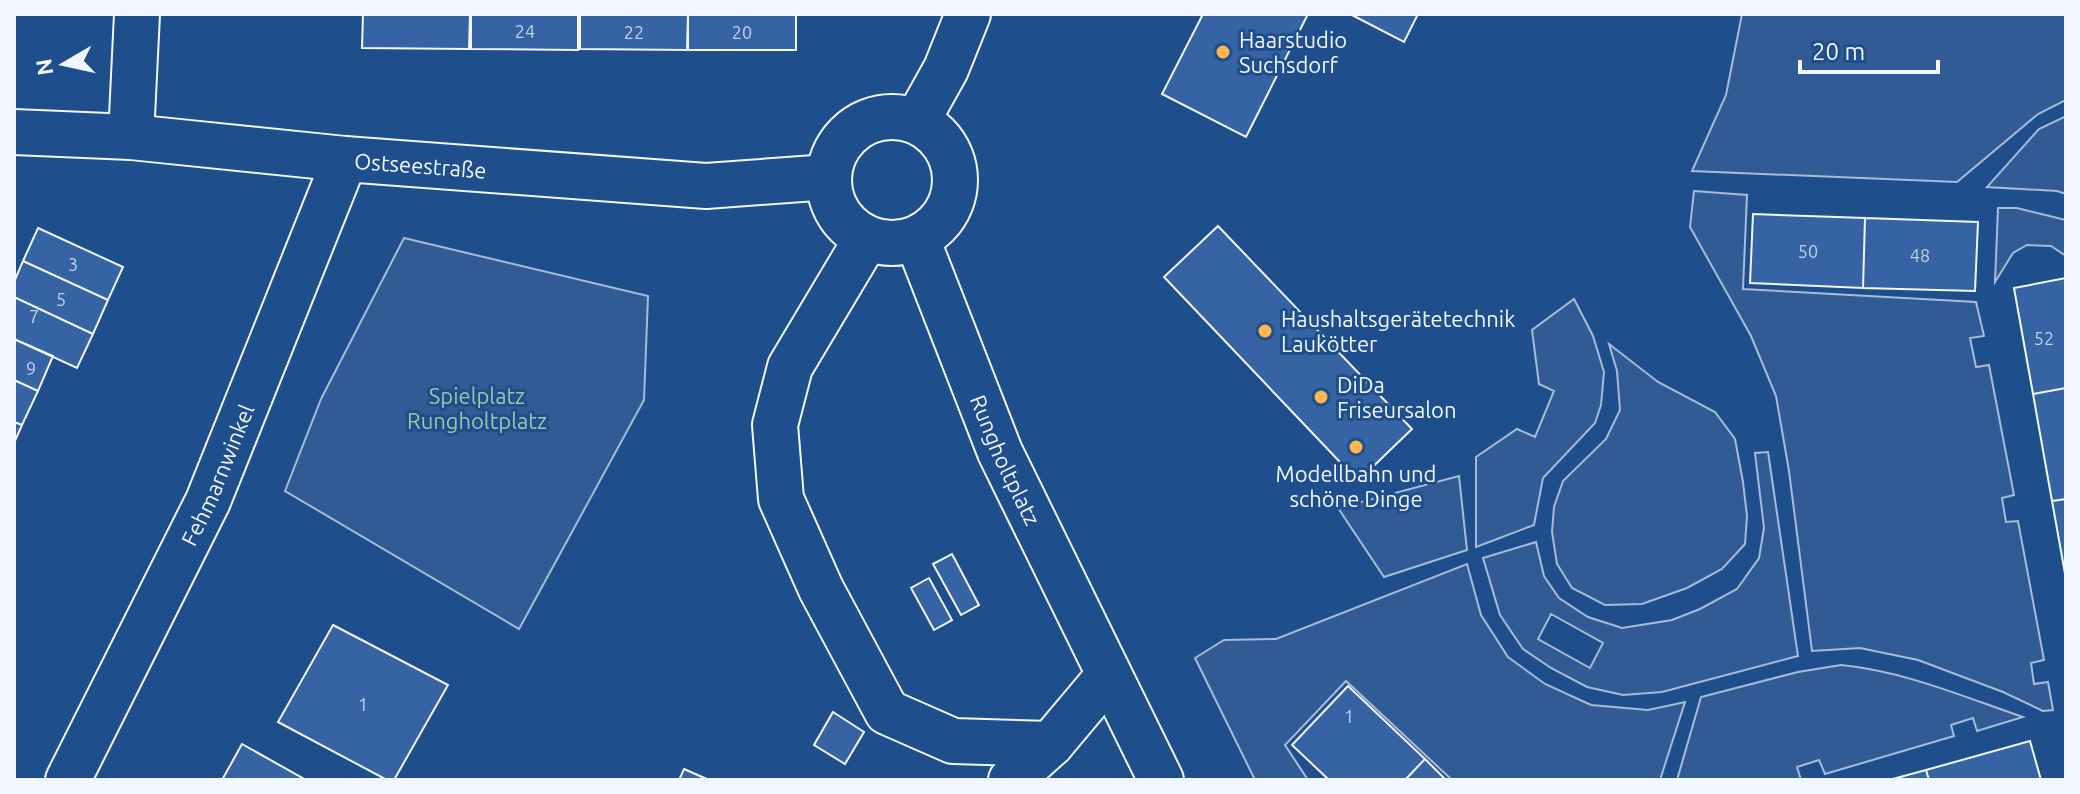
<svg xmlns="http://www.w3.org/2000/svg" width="2080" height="794" font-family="Ubuntu,sans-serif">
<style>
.green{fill:#305b95;stroke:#a8bbd7;stroke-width:2;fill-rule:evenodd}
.building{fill:#3563a3;stroke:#f2f6ff;stroke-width:2}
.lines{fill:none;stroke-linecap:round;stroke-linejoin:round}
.minor-casing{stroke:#f2f6ff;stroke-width:48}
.minor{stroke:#1f4e8c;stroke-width:44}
.poi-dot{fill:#ffb74d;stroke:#1f4e8c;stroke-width:3}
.labels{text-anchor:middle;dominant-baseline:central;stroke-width:6;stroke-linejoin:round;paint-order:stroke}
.number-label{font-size:18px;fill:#c3d1e8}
.poi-label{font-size:22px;fill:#f2f6ff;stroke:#1f4e8c;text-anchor:start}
.street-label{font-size:22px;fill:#f2f6ff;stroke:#1f4e8c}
.park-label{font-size:22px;fill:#97c8a6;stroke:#1f4e8c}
</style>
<rect width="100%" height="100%" fill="#1f4e8c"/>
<!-- green -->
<path class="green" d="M1742 14H2066V100L2038 114 1957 182 1692 171 1726 95Z
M2066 116V194L2057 191 1987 187 2039 129Z
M1694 191 1747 195 1743 289 1976 302 1984 336 1970 338 1976 367 1989 365 2014 495 2002 498 2006 522 2018 521 2044 660 2031 663 2034 684 2048 682 2053 710 2043 711 2003 692 1918 660 1860 648 1812 651 1789 471 1776 396 1751 336 1690 227Z
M1998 208H2017L2066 220V256L2051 246 2027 245 2013 253 1995 282Z
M404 238 648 296 644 400 519 629 285 491 321 399Z
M1574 299 1593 336 1604 372 1601 405 1595 423 1543 478 1534 525 1476 547V457L1517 429 1535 437 1554 391 1539 384 1532 330Z
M1609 344 1658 382 1715 412 1735 439 1743 482 1747 516 1745 544 1722 569 1687 588 1642 604 1605 605 1572 588 1557 564 1552 532 1554 507 1563 481 1606 439 1620 410 1617 371Z
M1768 452 1798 656 1662 692 1623 695 1587 687 1551 668 1523 649 1500 615 1483 558 1536 542 1544 576 1559 598 1588 617 1622 628 1672 620 1700 609 1737 589 1759 558 1764 528 1755 453ZM1551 614 1603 643 1590 668 1538 639Z
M1459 476 1467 550 1384 577 1338 508Z
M1467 564 1481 615 1508 657 1545 684 1591 705 1648 710 1685 702 1660 780H1452L1346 681 1285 745 1308 780H1255L1195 658 1224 640 1276 639Z
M1841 665C1904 671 1964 697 2023 717L1977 731 1973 718 1951 725 1954 736 1825 774 1819 760 1797 767 1801 780H1677L1701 697 1798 672Z"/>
<!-- building -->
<path class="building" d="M363 14H470L469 49 362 48Z
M471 14H578V50L471 49Z
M580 14H688L687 50 580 49Z
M688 14H796V50H688Z
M1203 14H1308L1246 137 1162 94Z
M1350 14H1418L1404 42Z
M1753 214 1865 218 1863 288 1750 283Z
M1865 218 1978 222 1975 291 1863 288Z
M1218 226 1412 429 1358 481 1164 277Z
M38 228 123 267 108 300 23 261Z
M23 261 108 300 93 334 14 297V282Z
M2066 278V388L2033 394 2014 288Z
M14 297 93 334 77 368 14 339Z
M14 339 53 356 38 391 14 380Z
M14 380 38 391 22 425 14 422Z
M2066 388V499L2052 501 2033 394Z
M14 422 22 425 14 443Z
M2066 499V579L2052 501Z
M952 554 979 605 961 615 933 564Z
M929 578 952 620 934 630 911 588Z
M333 625 448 685 394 780H387L278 722Z
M1348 686 1425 759 1405 780H1329L1292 745Z
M833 712 864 732 845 764 814 745Z
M2030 741 2041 780H1929L1926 770Z
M242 744 306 780H222Z
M1425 759 1446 780H1405Z
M684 769 709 780H679Z
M1926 770 1929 780H1889Z"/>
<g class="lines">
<defs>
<g id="minor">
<circle cx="892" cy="180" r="63"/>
<path d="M917 121 946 69 968 14"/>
<path id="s1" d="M14 132 131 137 345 159 706 186 829 177"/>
<path d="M131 137 137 14"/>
<path d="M867 238 790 367 775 425 781 499 821 589 887 712 953 741 1051 744"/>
<path id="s2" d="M917 239 1000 452 1161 780"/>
<path id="s3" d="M68 780 208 501 345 159"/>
<path d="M1011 780 1051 744 1109 675"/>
</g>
</defs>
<!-- minor casing -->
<use href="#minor" class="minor-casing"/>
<!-- minor -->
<use href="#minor" class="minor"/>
</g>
<!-- markers -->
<g class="poi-dot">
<circle cx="1223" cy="52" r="8"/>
<circle cx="1265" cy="331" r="8"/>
<circle cx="1321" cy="397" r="8"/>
<circle cx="1356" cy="447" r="8"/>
</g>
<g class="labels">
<!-- number labels -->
<g class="number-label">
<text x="525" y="31">24</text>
<text x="634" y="32">22</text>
<text x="742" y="32">20</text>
<text x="1808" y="251">50</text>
<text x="1920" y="255">48</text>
<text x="73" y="264">3</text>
<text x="61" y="299">5</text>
<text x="34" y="316">7</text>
<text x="2044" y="338">52</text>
<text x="31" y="368">9</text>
<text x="363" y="704">1</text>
<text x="1349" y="716">1</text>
</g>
<!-- poi labels -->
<g class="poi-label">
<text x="1239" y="39">Haarstudio<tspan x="1239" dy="25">Suchsdorf</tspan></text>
<text x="1281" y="318">Haushaltsgerätetechnik<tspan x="1281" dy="25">Laukötter</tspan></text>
<text x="1337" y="384">DiDa<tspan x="1337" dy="25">Friseursalon</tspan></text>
<text x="1356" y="473" text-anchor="middle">Modellbahn und<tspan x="1356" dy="25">schöne Dinge</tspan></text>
</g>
<!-- street labels -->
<g class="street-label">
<text stroke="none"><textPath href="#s1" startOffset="408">Ostseestraße</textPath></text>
<text stroke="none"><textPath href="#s2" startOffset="238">Rungholtplatz</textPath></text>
<text stroke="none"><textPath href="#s3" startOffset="340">Fehmarnwinkel</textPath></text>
</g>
<!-- park labels -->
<g class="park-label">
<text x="477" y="395">Spielplatz<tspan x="477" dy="25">Rungholtplatz</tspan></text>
</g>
</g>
<!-- border -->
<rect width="2080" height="794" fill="none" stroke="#f2f6ff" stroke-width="32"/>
<!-- north arrow -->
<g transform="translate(64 64) rotate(261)" stroke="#1f4e8c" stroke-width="6" paint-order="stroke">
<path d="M0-6L14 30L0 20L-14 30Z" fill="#f2f6ff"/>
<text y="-12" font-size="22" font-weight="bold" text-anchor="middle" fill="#f2f6ff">N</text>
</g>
<!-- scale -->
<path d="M1800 60v12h138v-12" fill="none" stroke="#f2f6ff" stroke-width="4"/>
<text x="1812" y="60" font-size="24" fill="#f2f6ff" stroke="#1f4e8c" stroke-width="6" paint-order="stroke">20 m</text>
</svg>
